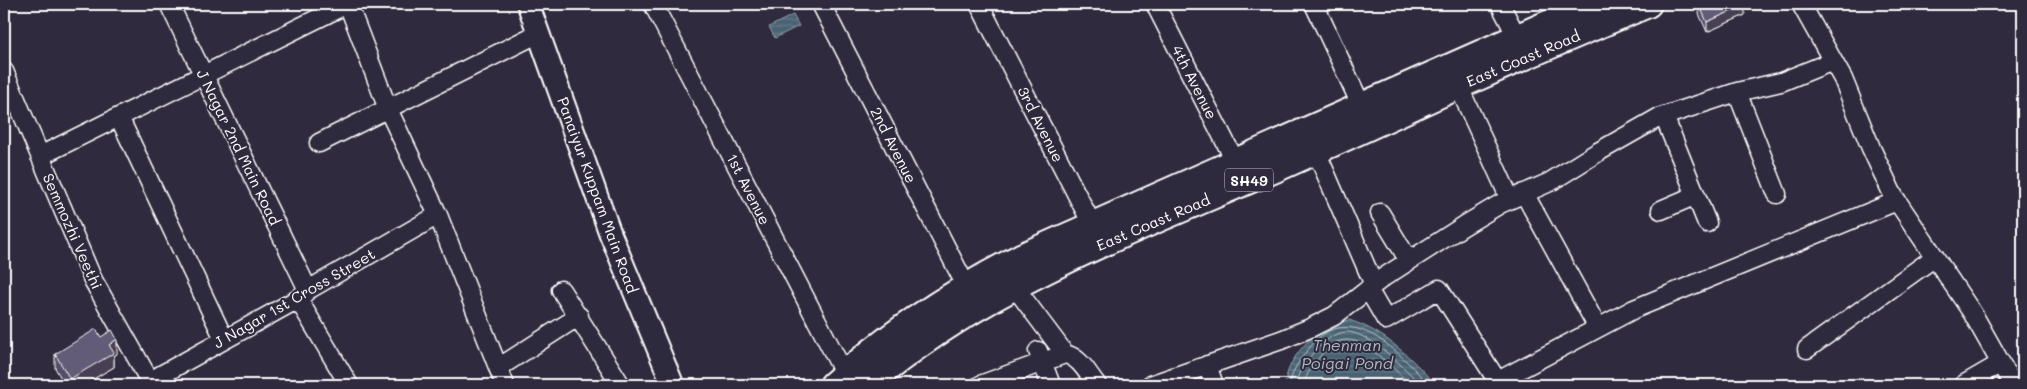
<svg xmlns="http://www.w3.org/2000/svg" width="2027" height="389" font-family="Mali,sans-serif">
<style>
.water{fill:url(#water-rules);stroke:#92a1ab}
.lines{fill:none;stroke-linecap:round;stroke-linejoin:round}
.shore{stroke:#b7c1c7;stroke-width:1}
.minor-casing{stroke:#fff;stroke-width:21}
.tertiary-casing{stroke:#fff;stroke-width:25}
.primary-casing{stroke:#fff;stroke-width:30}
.minor{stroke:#2f2a3d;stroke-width:18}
.tertiary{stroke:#2f2a3d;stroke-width:21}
.primary{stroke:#2f2a3d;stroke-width:26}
.wall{fill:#564e67;stroke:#fff}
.shaded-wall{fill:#464054;stroke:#fff}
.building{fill:#645b78;stroke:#fff}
.labels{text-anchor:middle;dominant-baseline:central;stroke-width:4;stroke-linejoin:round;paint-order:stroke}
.shield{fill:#2f2a3d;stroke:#c1bfc5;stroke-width:1}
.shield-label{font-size:14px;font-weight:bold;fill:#fff}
.street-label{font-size:15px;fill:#fff;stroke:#2f2a3d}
.water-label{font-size:16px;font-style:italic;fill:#aeb9c0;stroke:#2f2a3d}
</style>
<defs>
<pattern id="water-rules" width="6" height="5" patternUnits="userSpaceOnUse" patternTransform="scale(1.25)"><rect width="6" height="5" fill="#4a6373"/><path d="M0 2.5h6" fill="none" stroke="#657a88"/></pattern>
</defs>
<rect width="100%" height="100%" fill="#2f2a3d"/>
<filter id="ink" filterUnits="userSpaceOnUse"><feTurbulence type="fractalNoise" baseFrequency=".02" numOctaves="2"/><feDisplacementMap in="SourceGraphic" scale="10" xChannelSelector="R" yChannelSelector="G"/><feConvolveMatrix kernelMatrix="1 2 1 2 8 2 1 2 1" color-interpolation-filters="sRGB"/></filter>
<g filter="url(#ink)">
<!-- water -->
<path class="water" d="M793 15 799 26 775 38 769 27Z
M1349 320C1386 332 1410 357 1436 385H1285C1286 362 1308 338 1326 326 1332 322 1342 322 1349 320Z"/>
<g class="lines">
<!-- shore -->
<path class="shore" d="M1290 385C1291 370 1302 357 1311 346 1350 298 1401 354 1429 385
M1296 385C1297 372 1306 361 1314 352 1323 342 1333 333 1346 332 1368 331 1407 370 1421 385
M1304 385C1306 373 1314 364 1321 355 1327 348 1337 339 1348 340 1365 340 1399 372 1410 385"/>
<defs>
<path id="minor" d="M169 4 308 290
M348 4 388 109 438 215 505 385
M653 4 845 375
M821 4 966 286
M979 4 1097 234
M1155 4 1235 161
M1314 4 1361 105
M1500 4 1517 37
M1801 4 1843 79 1871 148 1893 195 1973 314 2013 385
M4 71 93 280 152 385
M1458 85 1510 199
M1737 92 1777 194
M1664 116 1707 223
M119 117 224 339
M319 143 539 33
M1316 151 1374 285
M40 156 347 4
M1524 193 1598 328
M1661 210 1696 195
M1380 213 1409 261
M1014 286 1065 354
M1368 289 1386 320 1439 289 1500 385
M561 290 621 385
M298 299 349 385
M1807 349 1935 257
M1038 351 1051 385
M1207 365 1214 385
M498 368 579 316
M150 381 298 299 308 290 438 215
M1498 381 1634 309 1897 201
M980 385 1065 354C1080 357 1088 374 1097 385
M1150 385 1281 340 1310 328 1334 316 1384 277 1465 225 1500 204 1550 182 1598 152 1658 118 1737 92 1781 82 1833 61
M1963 385 2001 363"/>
<path id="tertiary" d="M528 4 610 233 673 385"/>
<path id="primary" d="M833 385C889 333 953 292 1021 257L1593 4
M867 385C985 284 1134 230 1275 169 1346 138 1416 104 1487 73 1540 49 1594 27 1648 4"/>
</defs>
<!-- minor casing -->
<use href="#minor" class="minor-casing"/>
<!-- tertiary casing -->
<use href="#tertiary" class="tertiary-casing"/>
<!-- primary casing -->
<use href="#primary" class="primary-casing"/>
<!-- minor -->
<use href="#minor" class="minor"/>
<!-- tertiary -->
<use href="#tertiary" class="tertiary"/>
<!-- primary -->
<use href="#primary" class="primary"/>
</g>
<!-- wall -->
<path class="wall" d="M1699 4 1745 15 1707 32 1699 14Z
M55 354H117L114 356V367L83 385H65L55 368Z"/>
<!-- shaded-wall -->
<path class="shaded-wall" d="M1745 5V15L1707 32V22Z
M117 339V354L114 356V367L83 385H70V379L109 345Z"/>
<!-- building -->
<path class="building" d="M1699 4H1745V5L1707 22Z
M96 329 101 337 112 330 117 339 109 345 114 353 70 379 55 354Z"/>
</g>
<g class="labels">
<!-- shield labels -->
<rect class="shield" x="1225" y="168.5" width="48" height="23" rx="4"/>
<g class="shield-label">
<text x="1249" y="180">SH49</text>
</g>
<!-- street labels -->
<g class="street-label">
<text transform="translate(1523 58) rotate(-23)">East Coast Road</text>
<text transform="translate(1195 82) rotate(63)">4th Avenue</text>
<text transform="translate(1041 124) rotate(63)">3rd Avenue</text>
<text transform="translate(894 145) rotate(63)">2nd Avenue</text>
<text transform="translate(239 147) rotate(64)">J Nagar 2nd Main Road</text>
<text transform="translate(749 189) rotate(63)">1st Avenue</text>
<text transform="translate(598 195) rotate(70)">Panaiyur Kuppam Main Road</text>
<text transform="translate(1153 222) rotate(-23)">East Coast Road</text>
<text transform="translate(73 231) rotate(66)">Semmozhi Veethi</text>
<text transform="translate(294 298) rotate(-30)">J Nagar 1st Cross Street</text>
</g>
<!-- water labels -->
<g class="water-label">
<text x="1347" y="344">Thenman<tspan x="1347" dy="18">Poigai Pond</tspan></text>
</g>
</g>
<!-- margin -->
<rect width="2027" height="389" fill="none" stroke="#2f2a3d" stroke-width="20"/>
<rect x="10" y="10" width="2007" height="369" fill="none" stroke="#fff" stroke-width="2" filter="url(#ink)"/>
</svg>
